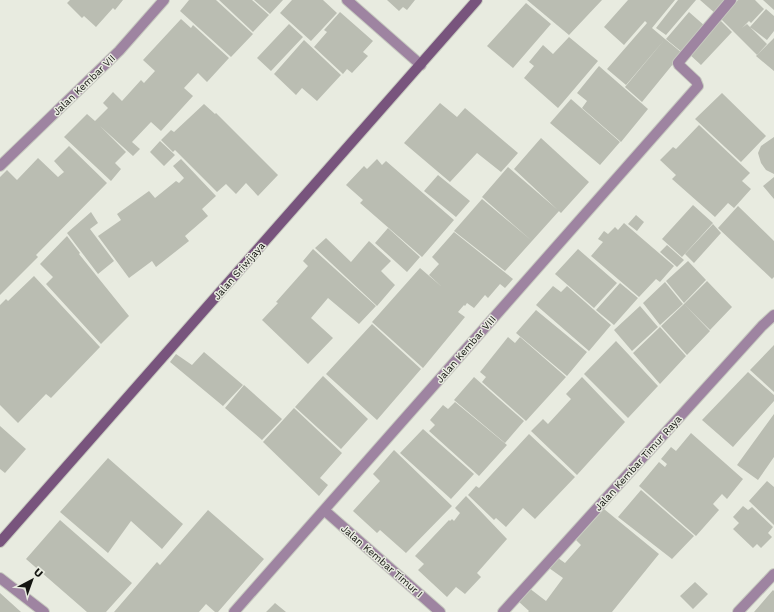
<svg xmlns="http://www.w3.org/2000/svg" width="774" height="612" font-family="'Work Sans',sans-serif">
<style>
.building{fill:#babdb2}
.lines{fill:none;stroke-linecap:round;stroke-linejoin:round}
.minor-casing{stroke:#c6c9bf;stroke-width:12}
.secondary-casing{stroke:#c6c9bf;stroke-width:12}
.minor{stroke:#9e84a1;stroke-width:10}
.secondary{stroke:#78547d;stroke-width:10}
.labels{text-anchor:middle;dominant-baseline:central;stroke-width:3;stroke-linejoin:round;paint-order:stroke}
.street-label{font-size:10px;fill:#141511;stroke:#e8ebe0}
</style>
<rect width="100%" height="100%" fill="#e8ebe0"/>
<!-- building -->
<path class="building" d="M70 0H123L115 10 113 8 96 27 84 16 82 18 67 3Z
M189 0H216L253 34 231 57 180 11Z
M219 0H252L269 15 253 32Z
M254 0H283L270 14Z
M292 0H323L337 13 311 41 280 13Z
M387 0H415L407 10 403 7 399 11Z
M527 0H602L569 35Z
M628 0H675L652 28 665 39 626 85 607 69 647 23 645 21 624 45 604 27Z
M678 0H696L666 35 656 28Z
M700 0H728L716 14Z
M738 0H755L764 9 751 23 733 5Z
M763 0H774V10Z
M526 3 551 24 513 68 487 46Z
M733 5 749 21 742 28 747 24 750 27 766 9 774 16V31L767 40 750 27 767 44 757 55 720 18Z
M340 12 373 41 363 52 368 56 352 73 347 69 343 74 314 47 327 32 324 30Z
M689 12 705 26 683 53 666 39Z
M181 19 191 28 193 25 229 58 207 82 198 73 184 88 193 96 161 131 151 122 132 142 140 149 133 156 100 126 126 152 115 163 121 169 111 181 64 137 87 114 95 121 108 108 103 103 113 92 122 101 141 80 144 83 155 71 143 60Z
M719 19 732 32 701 65 688 53Z
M289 24 303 37 271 71 257 58Z
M569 37 598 61 558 108 524 78 534 66 529 62 543 45 553 54Z
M774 38V71L756 56Z
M665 39 682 53 642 102 625 87Z
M304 40 341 75 317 101 302 88 296 95 274 74Z
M599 66 648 109 621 142 582 108 587 101 577 93Z
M722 93 766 136 741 162 695 119Z
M571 99 620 142 600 165 550 123Z
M440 103 457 117 465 108 518 153 501 172 477 153 450 182 404 143Z
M204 104 215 114 216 113 278 175 258 196 246 183 236 194 226 184 217 192 175 150 173 152 161 140 171 130 174 132Z
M699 125 750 173 742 181 751 189 734 208 728 203 715 217 672 179 676 175 660 160 673 147 676 149Z
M774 137V174L766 170 761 163 758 153 761 146Z
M541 138 589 182 561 213 514 169Z
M160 141 175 155 164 166 150 152Z
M69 146 107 183 36 255 38 257 0 295V177L7 170 17 180 38 158 58 177 64 172 54 161Z
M181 159 216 196 202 209 208 216 185 236 189 241 156 267 152 261 129 278 98 236 121 220 117 214 149 191 155 198 176 181 179 183 184 178 173 166Z
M377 159 382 165 386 161 454 220 422 257 360 203 363 200 346 185 364 166 367 169Z
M508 167 559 211 532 241 482 197Z
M438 175 470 201 456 217 424 191Z
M774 177V199L763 186Z
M482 199 532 241 505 271 454 231Z
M693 205 713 223 682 257 662 239Z
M738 206 774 241V277L772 279 718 228Z
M91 212 98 223 90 229 114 261 98 274 67 233Z
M636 215 644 222 637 231 628 224Z
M624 223 674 266 660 282 656 279 639 297 591 256 603 242 598 239 604 231 608 234 615 227 618 230Z
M713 224 721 233 694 263 685 254Z
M388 228 420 257 407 272 375 243Z
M454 232 513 279 505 288 500 284 488 298 485 295 474 308 467 303 465 306 464 305 458 312 465 317 423 368 372 322 420 268 442 287 429 275 439 264 432 257Z
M67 236 80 253 79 254 129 316 101 344 46 284 53 277 40 264Z
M326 238 351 262 369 241 391 261 381 271 395 285 377 306 315 248Z
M667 245 684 260 677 267 660 252Z
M313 249 376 306 359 324 328 298 311 318 333 338 308 364 262 320 278 303 276 302 308 266 303 261Z
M578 249 617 283 594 308 555 274Z
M688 261 706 280 684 303 666 281Z
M34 276 100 347 51 398 46 394 18 423 0 405V305L6 299 8 301Z
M707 281 732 307 710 330 684 304Z
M665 282 683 304 660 325 643 303Z
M620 283 638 298 614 325 596 310Z
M553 286 561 292 567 286 611 325 589 351 536 305Z
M684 304 710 331 687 355 661 326Z
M640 306 658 327 632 351 614 330Z
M536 310 587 352 567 376 516 333Z
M372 324 421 369 377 420 326 374Z
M660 327 686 356 660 384 633 353Z
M508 337 515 343 520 337 566 377 526 421 482 382 486 377 480 372Z
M616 341 658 386 628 418 584 374Z
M774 345V392L750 370Z
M204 352 243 385 223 406 170 362 176 354 192 365Z
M748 372 774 395V401L733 447 702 420Z
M323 376 368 419 341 449 295 407Z
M474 377 524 421 505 443 454 400Z
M582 377 625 422 577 475 531 431 543 419 548 424 571 399 566 394Z
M244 385 282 419 262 440 225 408Z
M455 402 507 445 479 476 429 431 435 425 430 420 443 405 448 409Z
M294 408 342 453 320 478 328 485 319 496 263 442Z
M774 414V457L758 480 737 465Z
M0 426 26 449 5 473 0 469Z
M423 429 474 474 451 499 400 453Z
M691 433 743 479 727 499 722 494 713 504 719 510 696 536 639 486 659 462 665 467 667 464 661 459 671 447 676 451Z
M529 434 575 477 535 519 523 508 506 527 496 518 494 520 468 495 476 486 479 488Z
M394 450 452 506 406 553 380 530 377 533 353 511 380 481 373 474Z
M108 458 183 524 162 549 131 521 108 553 60 512Z
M767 481 774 487V525L749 501Z
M641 490 694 536 672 559 618 517Z
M466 496 507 539 477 573 481 577 465 594 456 587 447 597 418 570 424 564 415 556 449 520 450 521 452 519 454 521 460 513 455 508Z
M743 506 748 510 752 507 773 527 768 533 772 537 761 548 757 544 753 548 733 529 739 523 733 517Z
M604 509 659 554 612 612H528L529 611 518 601 529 588 546 601 563 578 549 568 558 558 565 563 581 545 576 540Z
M208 510 264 559 218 612H215L206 604 199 612H114L157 562 160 565Z
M60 520 132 583 106 612H87L26 559Z
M695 582 708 594 693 609 680 596Z
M773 590 774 591V612H754Z
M0 593 21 612H0Z
M275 603 286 612H266Z"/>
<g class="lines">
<defs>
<path id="minor" d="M347 0 421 65
M0 166 119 51 164 0
M324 510 440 612
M0 578 44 612
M234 612 698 86 696 81 679 65 678 63 731 0
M503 612 762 326 774 315
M738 612 774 574"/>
<path id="secondary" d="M0 542 477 0"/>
</defs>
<!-- minor casing -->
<use href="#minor" class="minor-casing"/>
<!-- secondary casing -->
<use href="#secondary" class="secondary-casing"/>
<!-- minor -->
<use href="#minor" class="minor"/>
<!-- secondary -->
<use href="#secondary" class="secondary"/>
</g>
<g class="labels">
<!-- street labels -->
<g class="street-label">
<text transform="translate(84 85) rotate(-44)">Jalan Kembar VII</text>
<text transform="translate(239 271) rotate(-49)">Jalan Sriwijaya</text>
<text transform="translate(466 349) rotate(-49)">Jalan Kembar VIII</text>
<text transform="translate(638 463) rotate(-48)">Jalan Kembar Timur Raya</text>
<text transform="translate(382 561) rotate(41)">Jalan Kembar Timur I</text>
</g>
</g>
<!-- north arrow -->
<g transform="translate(32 580) rotate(41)" stroke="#e8ebe0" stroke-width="3" paint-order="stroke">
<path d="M0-3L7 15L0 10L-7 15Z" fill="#141511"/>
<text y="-6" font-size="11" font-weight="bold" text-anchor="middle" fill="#141511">U</text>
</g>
</svg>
